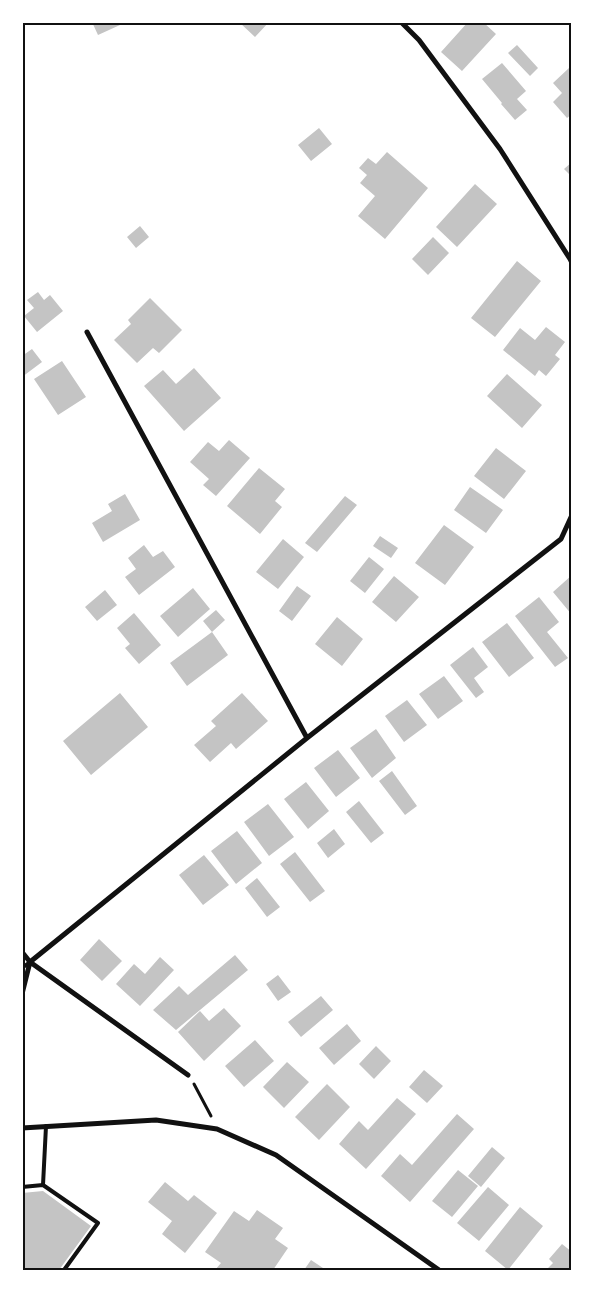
<svg xmlns="http://www.w3.org/2000/svg" width="594" height="1293" font-family="Manrope,sans-serif">
<style>
.building{fill:#c4c4c4}
.lines{fill:none;stroke-linecap:round;stroke-linejoin:round}
.path{stroke:#111;stroke-width:3}
.service{stroke:#111;stroke-width:4}
.minor{stroke:#111;stroke-width:5}
.neatline{fill:none;stroke:#111;stroke-width:2}
</style>
<rect width="100%" height="100%" fill="#fff"/>
<!-- building -->
<path class="building" d="M92 22H119L120 25 98 35Z
M239 22H269L255 37Z
M468 22H483L496 34 462 71 441 52Z
M517 45 538 68 530 76 508 53Z
M502 63 526 91 517 99 527 110 515 120 501 104 502 103 482 79Z
M569 68 572 71V114L567 118 553 102 562 93 553 83Z
M319 128 332 144 311 161 298 145Z
M387 152 428 188 385 239 358 216 375 196 360 183 367 175 359 168 368 158 376 164Z
M572 162V177L564 169Z
M475 184 497 204 457 247 436 227Z
M140 226 149 237 136 248 127 237Z
M433 237 449 253 428 275 412 259Z
M517 261 541 281 495 337 471 318Z
M38 292 44 300 50 295 63 311 37 332 24 316 34 308 27 300Z
M150 298 182 330 159 353 153 348 137 363 114 340 131 324 128 320Z
M546 327 565 342 555 355 560 359 546 376 539 370 535 376 503 350 520 328 535 340Z
M32 349 42 362 22 377V356Z
M62 361 86 397 58 415 34 379Z
M194 368 221 398 184 431 144 386 163 370 176 384Z
M507 374 542 405 522 428 487 396Z
M229 440 250 458 216 496 203 485 209 479 190 462 208 442 219 451Z
M496 448 526 471 504 499 474 476Z
M259 468 285 489 275 501 282 507 260 534 227 506Z
M470 487 503 510 486 533 454 510Z
M125 494 140 520 103 542 92 523 112 511 108 504Z
M345 496 357 505 317 552 305 543Z
M444 525 474 547 445 585 415 563Z
M380 536 398 548 391 558 373 546Z
M283 539 304 557 278 589 256 572Z
M144 545 153 557 163 551 175 567 139 595 125 577 136 569 128 558Z
M369 557 384 569 365 593 350 581Z
M572 575V615L553 592Z
M394 576 419 597 396 622 372 602Z
M297 586 311 596 292 621 279 611Z
M193 588 210 609 178 637 160 616Z
M105 590 117 605 97 621 85 607Z
M539 597 559 622 547 632 568 658 555 667 515 616Z
M216 610 225 620 212 632 203 621Z
M134 613 161 645 139 664 125 648 130 644 117 628Z
M337 617 363 639 342 666 315 644Z
M507 623 534 658 509 677 482 642Z
M212 632 228 655 187 686 170 663Z
M473 647 488 667 474 678 484 692 476 698 450 665Z
M444 676 463 701 438 719 419 694Z
M120 693 148 727 91 775 63 741Z
M242 693 268 721 236 749 231 743 210 762 194 745 216 726 211 721Z
M407 700 427 725 404 742 385 716Z
M376 729 396 758 372 778 350 748Z
M338 750 360 778 336 797 314 768Z
M392 771 417 806 405 815 379 781Z
M306 782 329 811 308 829 284 799Z
M359 801 384 833 371 843 346 812Z
M268 804 294 837 269 856 244 822Z
M334 829 345 844 328 858 317 843Z
M237 831 262 863 236 884 211 851Z
M295 852 325 891 310 902 280 864Z
M204 855 229 885 203 905 179 875Z
M257 878 280 907 267 917 245 888Z
M99 939 122 961 102 981 80 960Z
M235 955 248 970 176 1030 153 1010 179 986 188 995Z
M160 957 174 970 140 1006 116 984 134 964 145 974Z
M278 975 291 992 278 1001 266 984Z
M321 996 333 1010 301 1037 288 1022Z
M224 1008 241 1026 204 1061 178 1032 200 1011 209 1021Z
M347 1024 361 1041 334 1065 319 1048Z
M255 1040 274 1061 244 1087 225 1066Z
M376 1046 391 1061 374 1079 359 1064Z
M287 1062 309 1082 284 1108 263 1087Z
M424 1070 443 1086 427 1103 409 1087Z
M327 1084 350 1107 319 1140 295 1117Z
M397 1098 416 1114 366 1169 339 1144 359 1121 368 1130Z
M457 1114 474 1129 410 1202 381 1176 400 1154 412 1165Z
M492 1147 505 1158 481 1187 468 1176Z
M458 1170 478 1186 452 1217 432 1201Z
M165 1182 188 1201 194 1195 217 1213 185 1253 162 1234 172 1221 148 1202Z
M488 1187 509 1205 479 1241 457 1223Z
M43 1191 91 1226 59 1270H22V1193Z
M520 1207 543 1226 508 1270 485 1251Z
M257 1210 283 1228 275 1239 288 1248 273 1270H215L221 1263 205 1252 234 1211 249 1221Z
M562 1244 572 1252V1270H546L553 1263 549 1259Z
M311 1260 326 1270H304Z"/>
<g class="lines">
<!-- path -->
<path class="path" d="M194 1084 211 1116"/>
<!-- service -->
<path class="service" d="M22 968 30 962
M43 1185 46 1126
M22 1187 43 1185 98 1223 64 1270"/>
<!-- minor -->
<path class="minor" d="M401 22 419 40 500 149 570 259 572 263
M87 332 307 738
M22 952 30 962 188 1075
M30 962 307 738 561 539 572 515
M22 994 30 962
M22 1128 156 1120 217 1129 276 1155 439 1270"/>
</g>
<!-- border -->
<rect width="594" height="1293" fill="none" stroke="#ffffff" stroke-width="48"/>
<rect x="24" y="24" width="546" height="1245" class="neatline"/>
</svg>
